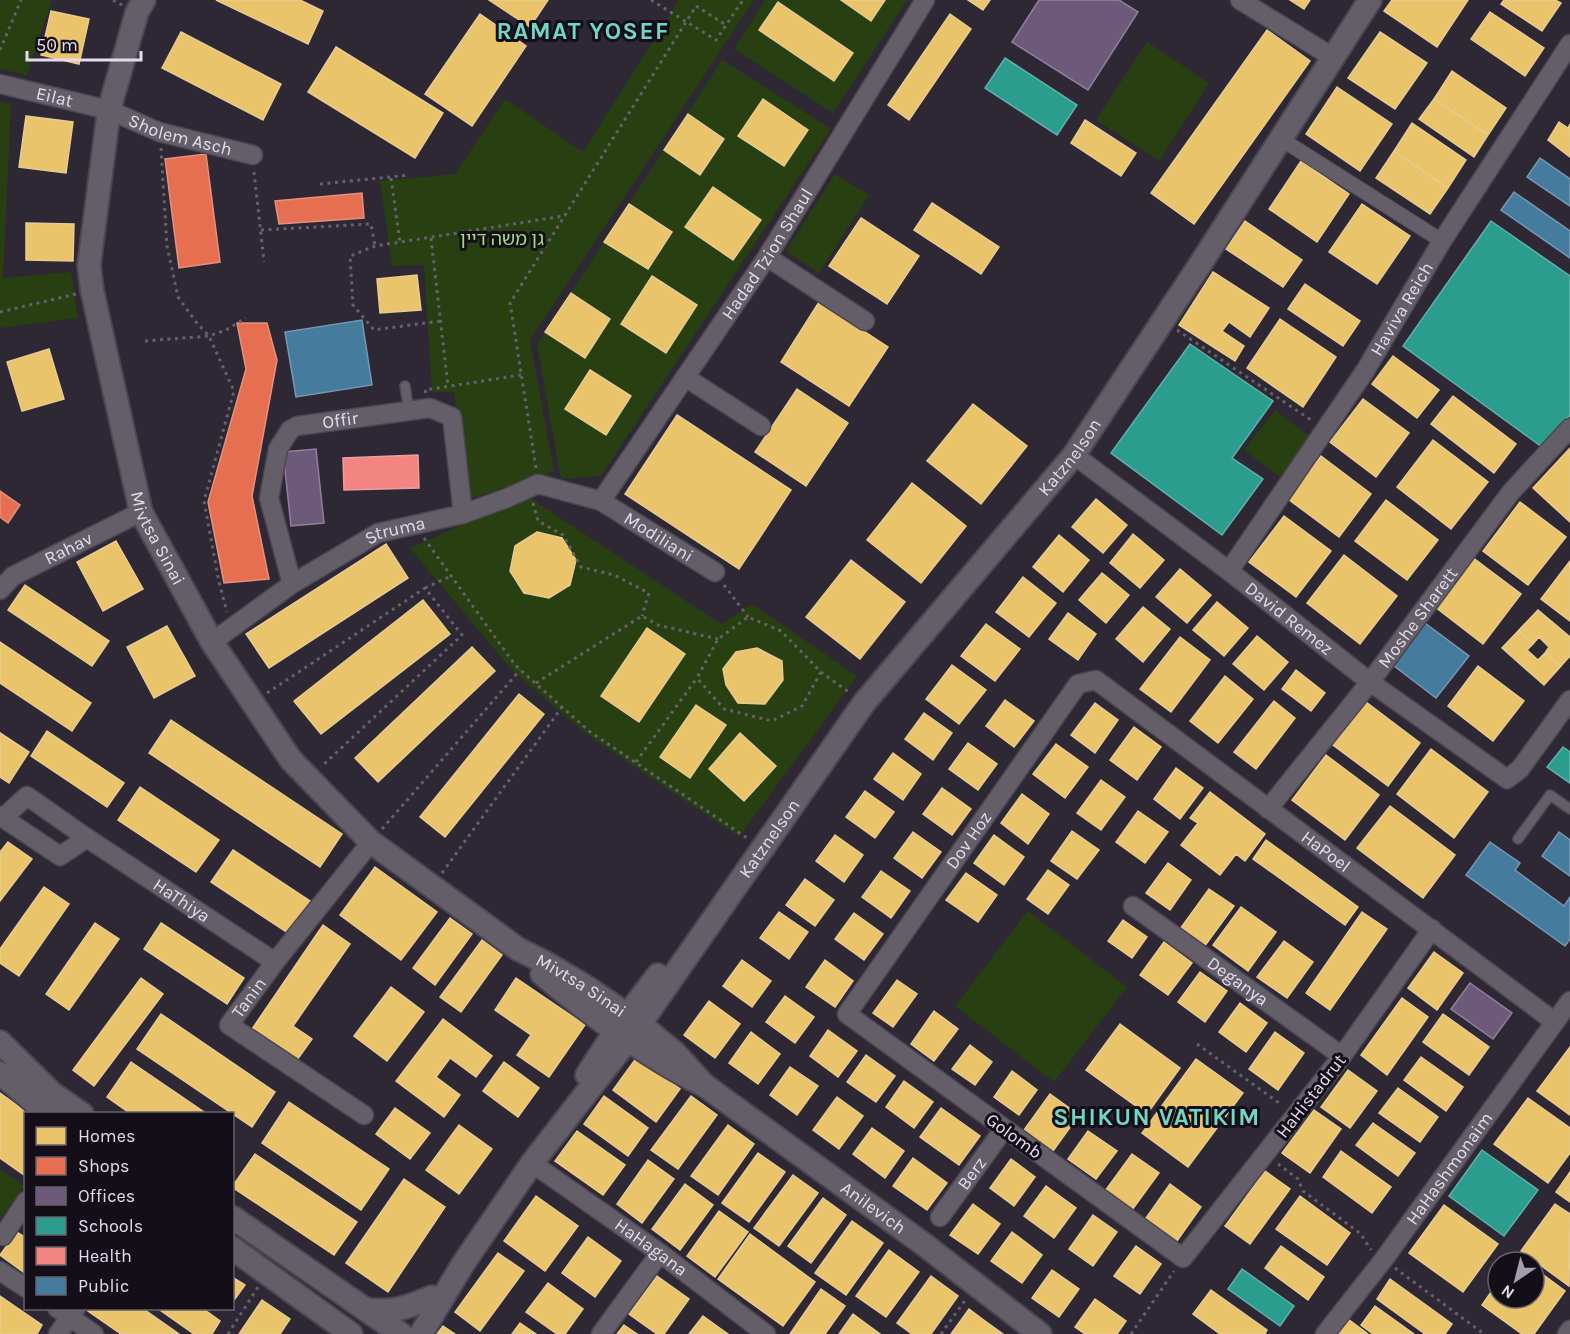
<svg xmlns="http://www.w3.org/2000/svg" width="1570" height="1334" font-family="Karla,'Noto Sans Hebrew',sans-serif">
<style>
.green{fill:#273f11}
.homes{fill:#e9c46a;stroke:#e8cb91;stroke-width:1.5}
.shops{fill:#e76f51;stroke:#e69080;stroke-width:1.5}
.offices{fill:#6d597a;stroke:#91809c;stroke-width:1.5}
.schools{fill:#2a9d8f;stroke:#62b0ab;stroke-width:1.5}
.health{fill:#f28482;stroke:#ee9ea2;stroke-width:1.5}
.public{fill:#457b9d;stroke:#7598b5;stroke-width:1.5}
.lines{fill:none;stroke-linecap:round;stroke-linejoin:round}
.service-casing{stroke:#4c4552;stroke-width:12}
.pedestrian-casing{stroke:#4c4552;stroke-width:16}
.minor-casing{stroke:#4c4552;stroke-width:21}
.tertiary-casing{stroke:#4c4552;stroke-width:26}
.path{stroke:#65606a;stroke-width:3;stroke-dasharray:3 4.5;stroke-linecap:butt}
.service{stroke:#635e68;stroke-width:9}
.pedestrian{stroke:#635e68;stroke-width:14}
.minor{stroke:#635e68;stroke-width:18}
.tertiary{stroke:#635e68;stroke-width:22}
.labels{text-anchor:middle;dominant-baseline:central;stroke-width:6;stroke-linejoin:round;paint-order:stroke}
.street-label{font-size:18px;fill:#e4dcec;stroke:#140e19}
.park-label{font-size:18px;fill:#a2e075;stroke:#140e19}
.district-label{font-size:24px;font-weight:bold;letter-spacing:1.5px;fill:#72d7c1;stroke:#140e19}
</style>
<rect width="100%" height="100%" fill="#2e2834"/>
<!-- green -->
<path class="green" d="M0 0H52L27 75 0 69Z
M679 0H754L530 340 554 471 467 500 454 392H432L424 265 392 266 380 181 455 174 505 99 583 152Z
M765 0H907L833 113 734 49Z
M1147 42 1209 83 1159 161 1096 120Z
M722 60 831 129 601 476 561 479 537 345Z
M0 102 11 104 3 278 71 272 78 318 0 328Z
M835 174 869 195 819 273 786 251Z
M1275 410 1310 437 1280 477 1244 450Z
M527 496 721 624 752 604 857 676 739 837 585 733 510 668 410 548Z
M1028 911 1127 987 1054 1082 955 1006Z
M0 1169 24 1186 0 1220Z"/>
<!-- homes -->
<path class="homes" d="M216 0H300L323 11 308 44Z
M489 0H548L530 27Z
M841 0H885L871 21Z
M968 0H990L983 10Z
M1290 0H1310L1304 9Z
M1392 0H1468L1437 47 1384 11Z
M1504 0H1555L1561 3 1542 31 1501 4Z
M778 2 853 53 834 81 759 30Z
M51 11 89 19 79 64 41 55Z
M1490 12 1544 48 1525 76 1471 39Z
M480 14 526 46 472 126 425 94Z
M950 14 971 29 909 120 888 105Z
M1267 30 1310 61 1194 224 1151 193Z
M181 32 281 84 263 120 162 68Z
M1380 32 1427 63 1395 109 1348 78Z
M336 47 443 113 415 158 308 92Z
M1452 71 1506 108 1488 135 1434 99Z
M1337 87 1392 124 1360 171 1306 134Z
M763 99 808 130 784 166 738 136Z
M1434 99 1488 135 1474 157 1419 119Z
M688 114 724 139 700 175 664 150Z
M26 116 73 122 66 173 19 167Z
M1085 120 1136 153 1121 176 1071 143Z
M1559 122 1568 128 1570 124V157L1548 140Z
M1412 123 1466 160 1448 188 1394 151Z
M1394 151 1448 188 1430 214 1376 178Z
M1301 161 1349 194 1317 242 1269 209Z
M713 187 761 220 733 260 685 227Z
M932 203 999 247 981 274 914 230Z
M629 204 672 232 648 269 604 242Z
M1362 204 1410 236 1377 284 1329 252Z
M861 218 919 256 887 304 829 266Z
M1245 221 1302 260 1283 287 1226 249Z
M26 223 74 224 73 261 26 260Z
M1213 272 1269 308 1250 337 1229 322 1222 331 1244 346 1235 361 1179 325Z
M417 275 421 310 380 313 377 279Z
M652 276 697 305 666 353 621 324Z
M1305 284 1360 321 1343 346 1288 309Z
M571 293 610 319 585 358 545 332Z
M819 302 888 347 849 406 781 362Z
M1280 319 1336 357 1303 407 1247 368Z
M49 349 64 399 22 411 7 362Z
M1393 356 1439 390 1417 418 1372 384Z
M590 370 631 396 606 435 565 409Z
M797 389 848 423 806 486 755 452Z
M1453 396 1516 444 1494 473 1431 424Z
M1363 399 1409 433 1376 477 1330 442Z
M973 404 1027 446 981 504 927 461Z
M677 415 791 490 739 569 625 494Z
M1433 440 1488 482 1451 529 1397 487Z
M1570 448V522L1533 488Z
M1321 456 1371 494 1339 537 1288 499Z
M912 483 966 526 921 583 867 540Z
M1096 499 1127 525 1103 553 1072 527Z
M1386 500 1438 540 1407 580 1355 541Z
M1520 502 1566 537 1528 585 1483 551Z
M1284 516 1331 551 1296 597 1249 562Z
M537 532 562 538 576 560 570 585 549 598 524 593 510 571 515 546Z
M1133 534 1164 560 1140 588 1110 563Z
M1059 535 1089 560 1063 592 1033 567Z
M116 541 143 589 103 611 77 562Z
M386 544 408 578 269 668 246 634Z
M1344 555 1397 596 1360 644 1307 603Z
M1472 557 1521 594 1483 644 1434 606Z
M851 560 905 602 860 659 806 617Z
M1570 561V621L1541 599Z
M1180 569 1211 595 1187 623 1156 597Z
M1102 573 1129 595 1106 623 1079 600Z
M1023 577 1056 603 1029 637 996 612Z
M25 585 109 641 92 666 8 610Z
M423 600 450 634 321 734 294 701Z
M1217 602 1248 628 1224 656 1193 630Z
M1143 607 1170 629 1143 662 1116 639Z
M1538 610 1570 637V656L1561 666 1545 653 1549 647 1539 637 1533 644 1519 630Z
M1068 613 1096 634 1078 660 1049 639Z
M986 624 1020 649 995 681 961 656Z
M167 626 195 676 154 698 127 647Z
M647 628 685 654 639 722 601 696Z
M1519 630 1533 644 1527 650 1538 660 1545 653 1561 666 1544 685 1502 648Z
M1257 636 1288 662 1264 690 1233 664Z
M1180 637 1210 660 1171 712 1140 689Z
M0 642 91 703 72 731 0 683Z
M472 647 495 671 378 782 355 758Z
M757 648 782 661 783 680 765 704 738 703 726 685 723 669 736 652Z
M952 665 986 690 959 724 926 699Z
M1478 666 1524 701 1493 741 1448 706Z
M1296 670 1325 693 1311 711 1282 689Z
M1225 676 1253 699 1218 743 1190 721Z
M519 694 544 714 445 837 420 817Z
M1005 700 1034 721 1014 747 986 726Z
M1274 701 1295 718 1256 769 1234 752Z
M1366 702 1420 743 1388 786 1333 745Z
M1095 703 1118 720 1095 753 1071 735Z
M696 705 726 725 690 778 660 757Z
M924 713 952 733 933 760 905 739Z
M171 720 342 834 320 867 149 753Z
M1134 727 1161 747 1137 780 1110 760Z
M47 731 124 783 107 807 31 756Z
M0 733 29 752 9 783 0 777Z
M740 733 776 766 744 801 709 769Z
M968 743 997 764 978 790 949 769Z
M1056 744 1088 767 1065 798 1033 774Z
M1431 749 1488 792 1454 838 1397 794Z
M893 753 921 774 903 800 874 779Z
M1326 755 1379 795 1345 840 1292 800Z
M1176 768 1203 788 1180 819 1154 799Z
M1101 780 1125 797 1101 830 1077 813Z
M140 787 219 840 196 872 118 820Z
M942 788 971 809 952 835 923 814Z
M865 791 894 812 875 838 846 817Z
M1210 792 1265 834 1245 861 1236 854 1220 875 1181 845 1198 823 1190 818Z
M1022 794 1049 814 1028 844 1001 823Z
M1390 806 1455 855 1423 898 1357 848Z
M1138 811 1168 832 1145 863 1116 842Z
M1072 831 1099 850 1077 879 1051 861Z
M913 832 941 852 922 878 894 858Z
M835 835 863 855 844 882 816 861Z
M994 835 1024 857 1004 885 974 863Z
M1266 840 1358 907 1345 925 1253 859Z
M8 842 32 859 0 901V852Z
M233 850 310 901 288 933 211 882Z
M1168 863 1191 880 1170 910 1146 893Z
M375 867 437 912 401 960 340 915Z
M1048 870 1069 885 1048 914 1027 899Z
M881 871 910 891 891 918 862 897Z
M966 873 997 895 978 922 946 900Z
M805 879 834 900 815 926 786 905Z
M44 887 69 904 19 976 0 963V949Z
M1209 889 1234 906 1204 947 1180 929Z
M1241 907 1276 932 1248 971 1213 945Z
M779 912 808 932 789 959 760 938Z
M1362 912 1387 929 1330 1010 1306 993Z
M854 913 883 934 864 960 835 939Z
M450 918 472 934 435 985 413 968Z
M1123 920 1147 937 1132 958 1108 941Z
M95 923 119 939 69 1010 46 994Z
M161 923 244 978 227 1004 144 949Z
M323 925 350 944 293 1026 312 1039 297 1060 252 1029Z
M482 940 502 955 461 1012 440 997Z
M1284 941 1313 962 1287 998 1257 977Z
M1164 942 1192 963 1168 995 1140 975Z
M1434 952 1463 973 1437 1010 1408 988Z
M742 960 771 981 752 1007 723 986Z
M825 960 853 981 835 1007 806 987Z
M1200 972 1227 991 1205 1022 1178 1002Z
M141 978 163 994 94 1086 73 1070Z
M516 978 585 1025 549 1077 517 1055 531 1035 495 1010Z
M897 980 917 994 893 1027 873 1013Z
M391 987 424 1012 387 1061 354 1036Z
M785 996 814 1017 795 1043 766 1022Z
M1402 998 1428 1017 1387 1075 1361 1055Z
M709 1001 740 1024 715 1058 684 1035Z
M1240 1003 1267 1023 1246 1052 1219 1032Z
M934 1011 958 1029 934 1061 911 1044Z
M161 1014 275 1092 252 1127 137 1049Z
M1443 1014 1489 1047 1469 1075 1423 1042Z
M443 1019 492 1056 476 1077 450 1058 436 1077 460 1095 444 1117 396 1081Z
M1120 1024 1180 1068 1147 1114 1086 1070Z
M828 1030 857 1051 838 1077 810 1056Z
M751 1032 780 1054 758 1084 729 1063Z
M1275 1032 1304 1053 1278 1090 1249 1069Z
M970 1045 992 1062 975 1085 952 1069Z
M1570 1047V1115L1537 1091Z
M866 1055 895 1076 876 1102 847 1082Z
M637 1057 680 1089 656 1122 613 1090Z
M1421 1057 1463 1087 1446 1111 1404 1080Z
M1196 1059 1243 1093 1188 1167 1142 1133Z
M131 1062 207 1114H131L107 1097Z
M504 1062 539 1088 518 1117 483 1091Z
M790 1067 818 1086 797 1115 770 1095Z
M1348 1070 1377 1091 1350 1128 1321 1107Z
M1012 1071 1037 1090 1019 1115 994 1097Z
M904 1081 933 1102 914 1128 886 1107Z
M1398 1088 1438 1117 1420 1142 1379 1113Z
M0 1093 29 1114H26V1172L24 1175 0 1158Z
M1050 1094 1079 1115 1053 1151 1024 1130Z
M604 1096 648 1128 628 1156 584 1124Z
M691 1096 717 1115 678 1169 651 1150Z
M837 1097 863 1116 839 1149 813 1130Z
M1528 1098 1570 1128V1153L1548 1183 1494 1144Z
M289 1102 389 1169 361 1210 262 1143Z
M395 1108 430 1133 410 1159 376 1134Z
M941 1108 980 1136 959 1165 920 1137Z
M1314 1110 1341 1129 1310 1173 1282 1153Z
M1373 1123 1415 1153 1398 1176 1356 1145Z
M459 1125 492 1149 459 1194 426 1170Z
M728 1125 754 1144 718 1195 691 1176Z
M872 1128 904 1151 885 1178 853 1154Z
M577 1131 625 1165 603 1195 555 1161Z
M1088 1131 1117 1151 1096 1179 1068 1159Z
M1341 1151 1391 1187 1372 1213 1323 1177Z
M758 1153 785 1172 749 1222 722 1203Z
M255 1154 357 1222 334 1255 232 1187Z
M1132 1154 1159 1173 1132 1210 1105 1191Z
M913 1158 947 1183 927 1210 893 1186Z
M1011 1159 1035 1177 1014 1206 990 1188Z
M648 1160 674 1179 642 1223 617 1204Z
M1265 1171 1290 1189 1250 1244 1225 1226Z
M1570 1172V1202L1556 1192Z
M793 1175 818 1193 779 1246 754 1228Z
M404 1179 445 1207 388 1292 346 1263Z
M685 1184 713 1205 680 1250 652 1229Z
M1170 1184 1201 1207 1177 1241 1146 1218Z
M1046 1186 1076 1208 1054 1238 1024 1216Z
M536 1196 578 1226 545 1271 504 1241Z
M1300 1196 1350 1233 1327 1265 1276 1229Z
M823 1198 846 1215 811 1263 788 1246Z
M973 1204 1000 1224 978 1254 950 1235Z
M1555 1204 1570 1214 1569 1286 1521 1251Z
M1444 1205 1498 1244 1463 1292 1409 1253Z
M719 1211 748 1232 715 1277 687 1256Z
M1093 1215 1117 1232 1093 1266 1069 1249Z
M852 1221 883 1243 846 1295 815 1273Z
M17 1232 26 1238V1274L0 1255Z
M1012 1232 1042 1255 1022 1283 991 1261Z
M750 1234 815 1282 783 1326 718 1279Z
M588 1237 621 1261 595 1297 562 1273Z
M1136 1246 1161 1264 1140 1294 1114 1276Z
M1281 1246 1324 1277 1308 1300 1265 1268Z
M889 1250 919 1272 886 1317 856 1296Z
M498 1253 524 1271 480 1331 455 1312Z
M1534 1268 1565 1291 1534 1334H1522L1482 1305 1498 1282V1298H1534Z
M1052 1270 1079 1289 1059 1317 1032 1298Z
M657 1276 689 1299 664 1334H657L629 1314Z
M931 1276 958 1296 931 1334H912L897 1323Z
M232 1277 245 1285 232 1303Z
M1390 1279 1452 1324 1445 1334H1425L1377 1299Z
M548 1283 583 1309 565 1334H557L526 1312Z
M821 1289 845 1306 825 1334H790Z
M1211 1290 1267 1330 1265 1334H1220L1193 1314Z
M0 1296 42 1325 37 1334H0Z
M1095 1299 1126 1321 1117 1334H1085L1075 1327Z
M262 1300 290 1319 280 1334H239Z
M1375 1306 1414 1334H1373L1361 1325Z
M90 1308H142L179 1334H121L88 1311Z
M157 1308H202L220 1321 212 1334H194Z
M969 1309 985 1321 1003 1334H951Z
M853 1314 880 1334H839Z
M703 1316 721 1329 728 1334H689Z
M1348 1319 1368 1334H1337Z
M520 1323 536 1334H512Z
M624 1325 637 1334H617Z
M443 1326 455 1334H437Z"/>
<!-- shops -->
<path class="shops" d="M206 154 220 262 179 268 165 159Z
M362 193 364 218 279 224 275 201Z
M237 323H267L277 360 252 496 269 579 224 583 208 502 246 369Z
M0 491 20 505 8 523 0 517Z"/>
<!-- offices -->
<path class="offices" d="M1039 0H1119L1138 12 1088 90 1012 42Z
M316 449 324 523 291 526 283 452Z
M1470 983 1512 1013 1493 1039 1451 1009Z"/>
<!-- schools -->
<path class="schools" d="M1005 58 1077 105 1057 135 985 88Z
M1491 221 1570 276V415L1542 447 1403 346Z
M1190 344 1273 401 1232 458 1263 479 1222 535 1111 453Z
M1563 747 1570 752V783L1547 767Z
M1482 1150 1538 1190 1504 1236 1449 1196Z
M1242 1269 1294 1306 1280 1326 1228 1289Z"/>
<!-- health -->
<path class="health" d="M418 455 419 488 344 490 343 458Z"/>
<!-- public -->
<path class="public" d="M1540 158 1570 179V206L1527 177Z
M1514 192 1570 231V258L1501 210Z
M362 320 372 385 296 397 285 332Z
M1425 623 1469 656 1436 698 1393 665Z
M1559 832 1570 840V876L1542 856Z
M1490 842 1520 863 1515 870 1564 906 1570 897V939L1565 946 1466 875Z"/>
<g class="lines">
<defs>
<path id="service" d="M405 386 409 411
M1518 839 1550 795 1570 809"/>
<path id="pedestrian" d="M1281 139 1442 241"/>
<g id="minor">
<path d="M1240 0 1334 58"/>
<path id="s1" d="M0 84 109 110 159 132 253 155"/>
<path d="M767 257 865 321"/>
<path d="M685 377 761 426"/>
<path id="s2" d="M1074 455 1229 571 1370 682 1507 779 1520 769 1570 700"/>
<path id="s3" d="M601 501 767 257 925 0"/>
<path id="s4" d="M1229 571 1365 371 1442 241 1570 44"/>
<path id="s5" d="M292 584 269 498 278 449 290 430 297 426 430 408 452 417 463 514"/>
<path id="s6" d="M0 590 13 576 141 512"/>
<path id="s7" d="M212 642 292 584 378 533 463 514 507 498 538 484 601 501 715 572"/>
<path id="s8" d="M1268 809 1370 682 1511 492 1570 428"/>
<path id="s9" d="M0 816 60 856 87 838 275 962"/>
<path d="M3 818 27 796 87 838"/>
<path id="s10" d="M1133 906 1342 1056"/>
<path id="s11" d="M1432 929 1342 1056 1183 1258 847 1014 1078 684 1096 680 1555 1022"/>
<path id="s12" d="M364 1115 229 1025 275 962 371 842"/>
<path id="s13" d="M532 1163 660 1253 766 1334"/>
<path id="s14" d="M940 1217 1004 1129"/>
<path d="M3 1236 26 1201"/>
<path d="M0 1271 26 1288"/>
<path d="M57 1308 94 1334"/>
<path d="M58 1334 76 1308"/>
<path d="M601 1334 660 1253"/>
<path id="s15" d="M1325 1334 1384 1259 1570 1001"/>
<path d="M1567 1334 1570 1330"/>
</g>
<g id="tertiary">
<path id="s16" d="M144 0 137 12 109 110 89 265 92 290 141 512 212 642 291 760 371 842 518 949 546 963 588 988 640 1024 675 1053 704 1085"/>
<path id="s17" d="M542 974C590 1014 647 1058 704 1085L922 1243 1040 1334"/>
<path d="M0 1042 53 1094 82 1114"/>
<path d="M0 1073 48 1114"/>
<path d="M587 1075 616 1030 658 975"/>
<path d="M232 1217 401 1334"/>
<path d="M232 1248 351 1334"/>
<path d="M365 1309C393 1313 406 1308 432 1297"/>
<path id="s18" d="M421 1334 463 1264 532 1163 640 1024 864 703 1074 455 1203 260 1370 0"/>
</g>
</defs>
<!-- service casing -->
<use href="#service" class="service-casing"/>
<!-- pedestrian casing -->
<use href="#pedestrian" class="pedestrian-casing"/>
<!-- minor casing -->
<use href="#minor" class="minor-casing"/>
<!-- tertiary casing -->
<use href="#tertiary" class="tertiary-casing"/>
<!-- path -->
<path class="path" d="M113 0 122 5
M651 0 716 40 743 0
M0 50 21 0
M161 148 167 246 178 297 196 322 209 336 234 391 204 501 219 582 227 612
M254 172 264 262
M391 178 400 243
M320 184 409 175
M261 230 371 224 375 246
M431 238 448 386
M0 312 76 294
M440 321 374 330 353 305 350 256 375 246 564 216
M1177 330 1314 422
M145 341 209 336 226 330 246 318
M426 393 425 390 521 375
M536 468 510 303 696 6 726 25
M533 503 538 521 563 535 581 567 614 575 649 593 642 616
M424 538 515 665 589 731 747 838
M724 585 748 617
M425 588 451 576
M821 672 802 706 772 721 724 709 697 678 718 639 748 617 781 631 821 672 850 693
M536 683 642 616 658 625 718 639
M267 693 425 588 462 635 321 767
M636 762 697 678
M382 829 520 670
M442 873 562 707
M1197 1044 1282 1105
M1278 1164 1298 1179 1303 1191 1361 1234 1371 1250
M1395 1268 1484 1334
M228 1334 258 1287
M941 1334 966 1299
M1131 1334 1174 1271"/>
<!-- service -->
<use href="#service" class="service"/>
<!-- pedestrian -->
<use href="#pedestrian" class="pedestrian"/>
<!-- minor -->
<use href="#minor" class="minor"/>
<!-- tertiary -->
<use href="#tertiary" class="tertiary"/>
</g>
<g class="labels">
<!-- street labels -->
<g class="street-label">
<text stroke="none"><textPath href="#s1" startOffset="56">Eilat</textPath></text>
<text stroke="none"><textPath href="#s1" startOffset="188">Sholem Asch</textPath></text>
<text stroke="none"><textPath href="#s3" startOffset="298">Hadad Tzion Shaul</textPath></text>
<text stroke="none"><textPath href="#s4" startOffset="314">Haviva Reich</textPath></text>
<text stroke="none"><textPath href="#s5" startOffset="213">Offir</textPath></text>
<text stroke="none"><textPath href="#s18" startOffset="1092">Katznelson</textPath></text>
<text stroke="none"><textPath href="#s7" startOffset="216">Struma</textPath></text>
<text stroke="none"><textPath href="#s7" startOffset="500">Modiliani</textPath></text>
<text stroke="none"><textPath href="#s16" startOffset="555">Mivtsa Sinai</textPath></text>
<text stroke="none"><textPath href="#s6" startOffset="81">Rahav</textPath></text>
<text stroke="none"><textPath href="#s8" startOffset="243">Moshe Sharett</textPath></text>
<text stroke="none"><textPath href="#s2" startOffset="270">David Remez</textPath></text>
<text stroke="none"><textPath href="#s18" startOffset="606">Katznelson</textPath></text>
<text stroke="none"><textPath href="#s11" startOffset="1040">Dov Hoz</textPath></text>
<text stroke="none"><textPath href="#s11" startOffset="1536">HaPoel</textPath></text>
<text stroke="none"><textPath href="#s9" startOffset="218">HaThiya</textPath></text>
<text stroke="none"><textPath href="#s10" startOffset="129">Deganya</textPath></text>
<text stroke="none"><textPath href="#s16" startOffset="1184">Mivtsa Sinai</textPath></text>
<text stroke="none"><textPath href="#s12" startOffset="196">Tanin</textPath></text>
<text transform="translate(1311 1096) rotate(-52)">HaHistadrut</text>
<text transform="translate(1014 1136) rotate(36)">Golomb</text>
<text stroke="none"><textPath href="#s15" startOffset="207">HaHashmonaim</textPath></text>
<text stroke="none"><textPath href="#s14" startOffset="54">Berz</textPath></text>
<text stroke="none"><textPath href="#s17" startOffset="406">Anilevich</textPath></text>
<text stroke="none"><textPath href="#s13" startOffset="146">HaHagana</textPath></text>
</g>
<!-- park labels -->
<g class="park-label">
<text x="502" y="239">גן משה דיין</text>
</g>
<!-- district labels -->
<g class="district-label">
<text x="583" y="31">RAMAT YOSEF</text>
<text x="1157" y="1117">SHIKUN VATIKIM</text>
</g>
</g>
<!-- legend -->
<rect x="24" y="1112" width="210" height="198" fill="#140e19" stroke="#67606d" stroke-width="1.5"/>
<rect x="36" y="1127" width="30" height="18" fill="#e9c46a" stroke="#67606d" stroke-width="1.5"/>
<text x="78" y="1142" font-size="18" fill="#e4dcec">Homes</text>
<rect x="36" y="1157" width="30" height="18" fill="#e76f51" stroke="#67606d" stroke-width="1.5"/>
<text x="78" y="1172" font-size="18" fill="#e4dcec">Shops</text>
<rect x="36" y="1187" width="30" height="18" fill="#6d597a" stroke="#67606d" stroke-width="1.5"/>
<text x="78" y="1202" font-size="18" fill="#e4dcec">Offices</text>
<rect x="36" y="1217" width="30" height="18" fill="#2a9d8f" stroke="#67606d" stroke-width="1.5"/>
<text x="78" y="1232" font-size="18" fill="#e4dcec">Schools</text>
<rect x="36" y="1247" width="30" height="18" fill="#f28482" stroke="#67606d" stroke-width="1.5"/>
<text x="78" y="1262" font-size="18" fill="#e4dcec">Health</text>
<rect x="36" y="1277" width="30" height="18" fill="#457b9d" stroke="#67606d" stroke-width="1.5"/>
<text x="78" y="1292" font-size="18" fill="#e4dcec">Public</text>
<!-- north arrow -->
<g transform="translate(1516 1280) rotate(215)"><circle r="28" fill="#140e19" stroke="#67606d" stroke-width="1.5"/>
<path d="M0-4.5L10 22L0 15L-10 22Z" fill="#a49dac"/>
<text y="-9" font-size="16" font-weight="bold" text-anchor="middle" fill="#e4dcec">N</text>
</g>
<!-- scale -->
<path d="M27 51v9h114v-9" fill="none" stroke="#e4dcec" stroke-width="3"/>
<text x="36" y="51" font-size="18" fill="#e4dcec" stroke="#140e19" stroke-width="4.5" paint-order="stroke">50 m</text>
</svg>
